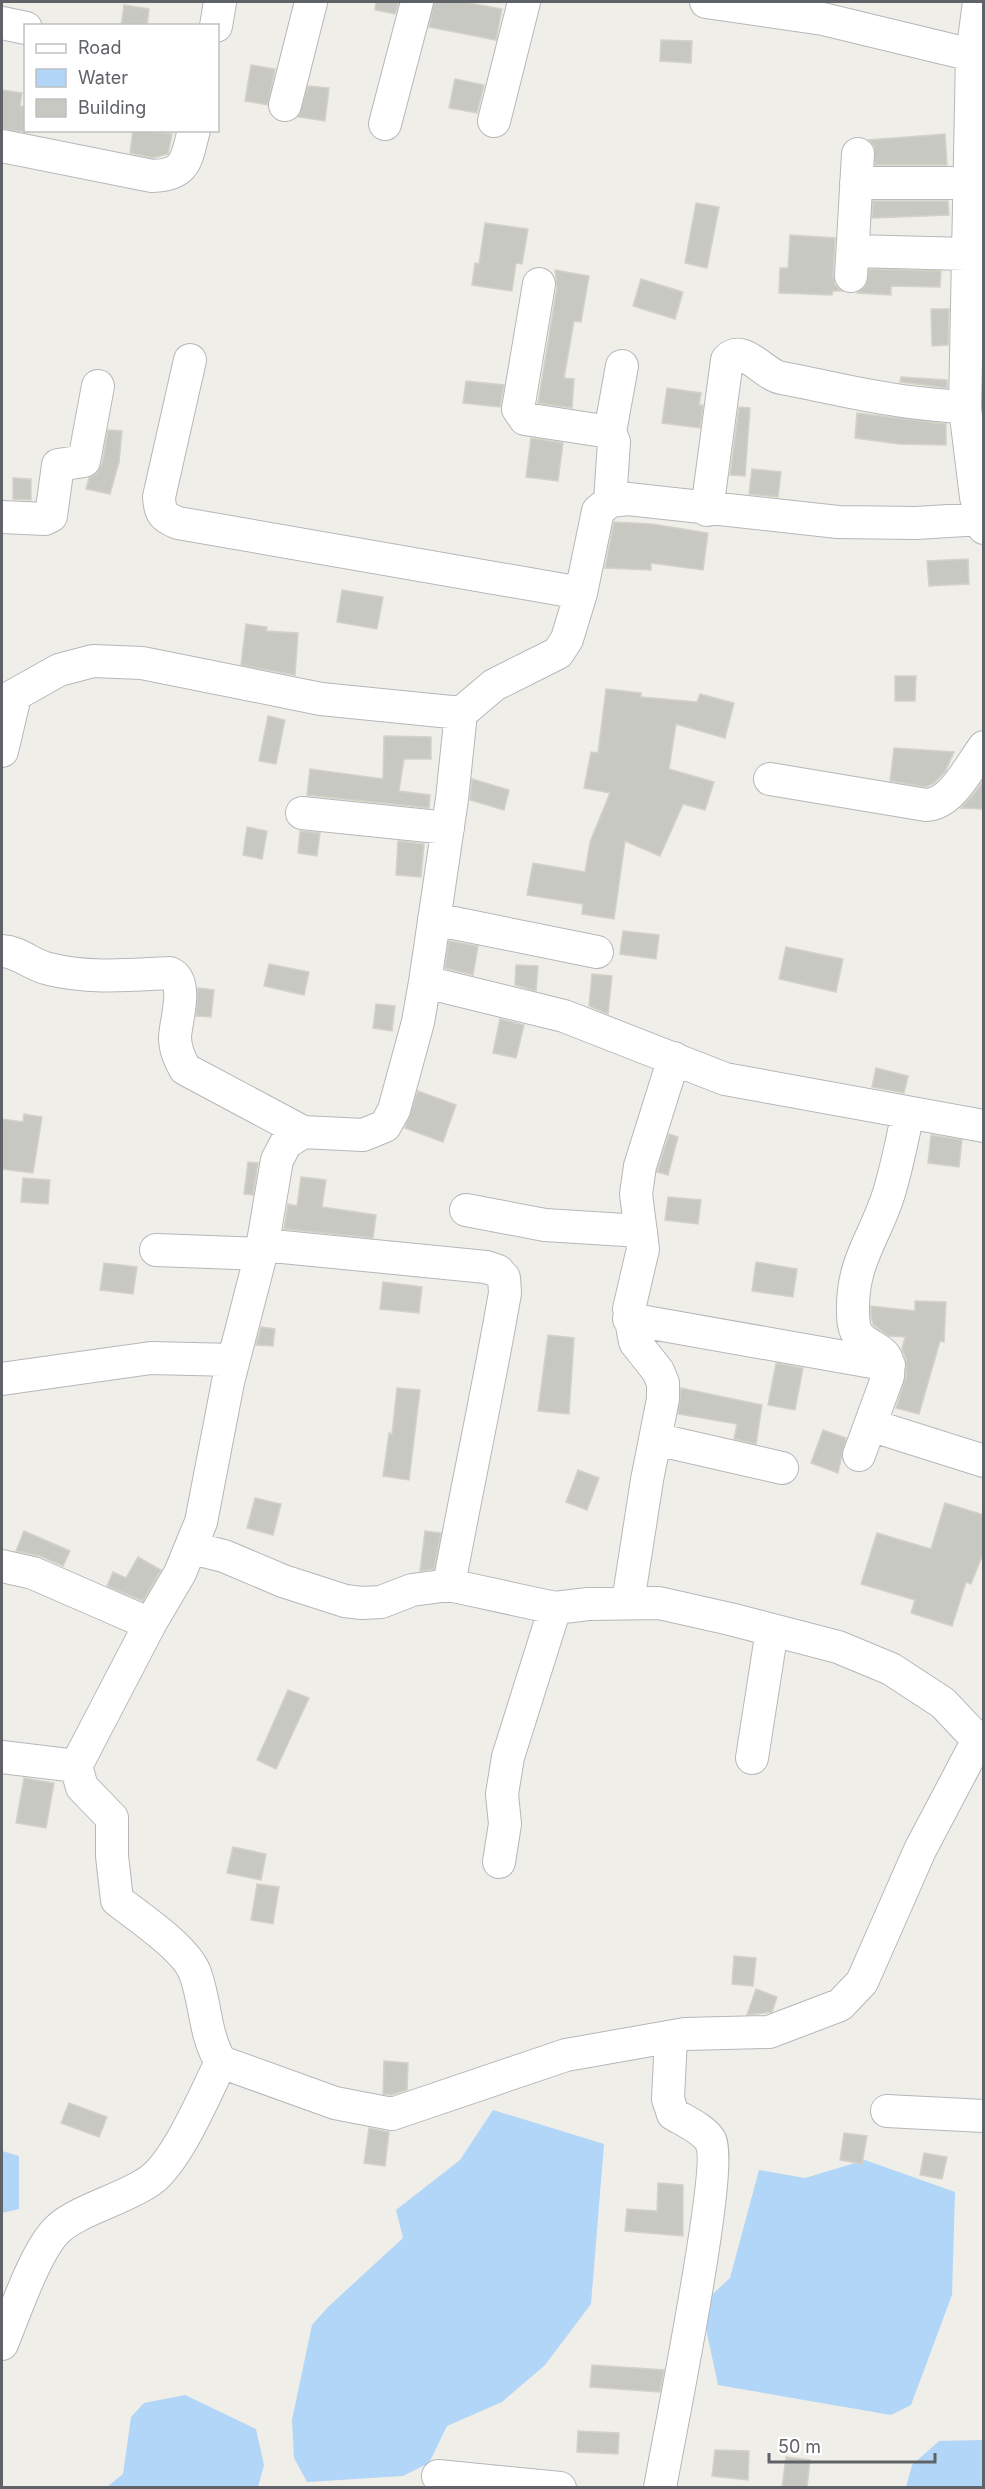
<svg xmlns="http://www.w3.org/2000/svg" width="985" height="2489" font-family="Inter,sans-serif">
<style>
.water{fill:#b1d6f7}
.building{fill:#c8c8c3;stroke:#d4d1c7;stroke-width:1.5}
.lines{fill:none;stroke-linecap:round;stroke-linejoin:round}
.minor-casing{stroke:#b5b7bb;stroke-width:34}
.minor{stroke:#fff;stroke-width:32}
</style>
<rect width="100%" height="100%" fill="#f0eee8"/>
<!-- water -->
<path class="water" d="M493 2110 604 2144 591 2304 545 2365 502 2402 447 2426 429 2463 403 2476 307 2482 294 2458 292 2420 312 2325 328 2307 403 2238 396 2210 460 2160Z
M2 2151 19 2156V2209L2 2213Z
M865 2160 955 2192 952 2295 911 2405 891 2415 718 2385 701 2305 730 2278 759 2170 805 2178Z
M185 2395 256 2429 264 2465 258 2487H107L123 2474 131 2417 144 2403Z
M983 2440V2487H906L912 2465 939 2441Z"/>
<!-- building -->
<path class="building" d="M376 2H399L395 14 375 10Z
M434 2H464L502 9 496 40 429 27Z
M124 5 149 9 147 26H121Z
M661 40 692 41 691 63 660 61Z
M251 65 275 69 268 105 245 101Z
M455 79 484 85 477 113 449 108Z
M308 86 329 88 325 121 298 117Z
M2 90 22 93 20 106 26 107V132L2 129Z
M133 130 172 134 168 154 153 158 130 153Z
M945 134 947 165H875L874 146 869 140Z
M873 201H948L949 215 872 218Z
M696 203 719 207 707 268 685 263Z
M485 223 528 229 522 264 516 263 512 291 472 285 475 263 479 264Z
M790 235 835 238 833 276 835 285 842 291H833L832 295 779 293 780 268H788Z
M869 269 941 271 940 287 891 286V295L857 293 866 285Z
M555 270 589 276 581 322 574 321 564 378 574 379 572 408 538 403 557 287Z
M641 279 683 292 675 319 633 306Z
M931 309H949L948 345 932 346Z
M901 377 947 380V388L900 382Z
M466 381 504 385 500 407 463 403Z
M667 388 701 393 699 405H703L700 428 662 423Z
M739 407 750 408 745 476 730 475Z
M857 413 946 424V445L899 444 855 438Z
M108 430 122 431 119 462 110 494 86 489 89 478 97 473 102 464Z
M531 438 563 443 558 481 526 477Z
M752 469 781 472 778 497 749 494Z
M13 478 31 479V500L13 499Z
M614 522 652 524 708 533 703 570 651 563V570L605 568Z
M968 559 969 584 929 586 927 561Z
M342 590 383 597 377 629 337 622Z
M246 624 267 627 266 631 298 633 295 675 241 665Z
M895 676H916L915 701H895Z
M606 689 641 693V697L697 702 700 694 734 703 725 738 676 724 669 769 714 782 705 810 683 804 660 856 625 841 614 919 582 914 583 904 527 895 533 863 585 872 590 842 610 793 584 788 591 752 598 753Z
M268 716 285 720 276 764 259 761Z
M384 736 431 737V759H404L399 791 430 795 429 808 307 795 310 769 383 779Z
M894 748 954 752 945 772 934 783 926 787 890 781Z
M472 779 509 790 504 810 470 800Z
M984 780V809L961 808 973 795Z
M247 827 267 831 262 859 243 855Z
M300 831 320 833 317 856 298 853Z
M398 841 424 844 421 877 396 875Z
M623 931 659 935 656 959 620 954Z
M449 941 478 946 473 975 445 968Z
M786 947 843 959 836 992 779 979Z
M269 964 309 972 304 995 264 986Z
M516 965 538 966 536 991 515 985Z
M592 974 612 976 608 1014 589 1006Z
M198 988 214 990 211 1017 196 1016Z
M376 1004 395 1006 392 1031 373 1028Z
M500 1019 524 1025 516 1058 493 1053Z
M876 1068 908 1076 904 1093 872 1087Z
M418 1091 456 1105 443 1142 405 1128Z
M24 1114 42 1117 33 1173 2 1169V1119L23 1122Z
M669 1134 678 1137 668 1175 657 1172Z
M931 1135 962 1140 959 1167 928 1163Z
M248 1162 258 1163 253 1195 244 1194Z
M301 1177 326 1180 322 1207 376 1215 373 1238 284 1229 288 1204 297 1206Z
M23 1178 50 1180 48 1204 21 1202Z
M668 1197 701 1200 698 1224 665 1220Z
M756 1262 797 1269 793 1297 752 1291Z
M104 1263 137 1267 133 1294 100 1290Z
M383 1282 422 1287 419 1313 380 1309Z
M915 1301 946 1302 944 1342 940 1341 919 1414 896 1408 906 1377V1359L902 1349 905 1337 889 1336 880 1330 873 1324 871 1316V1306L915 1311Z
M261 1327 275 1329 273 1346 256 1345Z
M548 1335 574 1338 569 1414 538 1411Z
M776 1363 803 1368 795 1410 768 1405Z
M397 1388 420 1390 409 1480 383 1476 389 1433 392 1434Z
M681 1388 762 1405 756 1444 734 1439 737 1424 678 1414Z
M823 1430 846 1438 838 1473 811 1463Z
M578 1470 599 1478 587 1510 566 1502Z
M255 1498 281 1504 273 1535 247 1528Z
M945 1503 984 1515V1551L971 1584 966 1582 952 1626 911 1613 915 1600 861 1584 877 1533 931 1549Z
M24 1531 70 1551 63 1566 40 1556 16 1551Z
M425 1531 441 1533 434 1569 420 1571Z
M138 1557 161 1570 143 1601 107 1586 113 1572 126 1578Z
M288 1690 309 1698 276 1769 257 1760Z
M24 1778 54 1783 46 1828 16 1823Z
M233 1847 266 1854 261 1880 227 1873Z
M257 1884 279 1887 273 1924 251 1920Z
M734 1956 756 1958 753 1986 732 1984Z
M756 1989 777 1997 772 2012 747 2015Z
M384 2061 408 2063 407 2090 391 2095 383 2094Z
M69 2103 107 2117 99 2137 61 2123Z
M369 2128 389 2132 385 2166 364 2163Z
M844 2133 867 2136 862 2164 840 2160Z
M924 2153 947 2157 942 2179 920 2175Z
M658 2183 683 2185V2236L625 2231 627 2209 657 2211Z
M592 2365 664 2370 660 2392 590 2387Z
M578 2431 619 2433 618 2454 577 2452Z
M715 2450 749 2451 748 2480 712 2476Z
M786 2457 810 2460 807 2487H782Z"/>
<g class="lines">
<defs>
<path id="minor" d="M706 2 823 19 972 55
M979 2 972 55 965 408 976 497 984 528
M2 23 26 28
M216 26 220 2
M285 105 311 2
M494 121 524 2
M385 124 417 2
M2 146 152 176C187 175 186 160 194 130
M856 183H950
M853 251 967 254
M851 276 858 154
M539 284 518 409 525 419 610 432 614 442 610 501
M190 360 159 497C160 513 163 517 178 523L581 593
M610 432 622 366
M707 510 727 360C743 342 765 376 782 378 820 385 858 395 896 400 919 404 942 405 965 408
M2 517 45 519 51 516 58 465 84 461 98 386
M2 702 59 670 93 661 142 663 321 699 461 713 494 685 558 653 567 639 581 593 598 511 610 501 628 499 838 522 916 523 981 519
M2 751 15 696
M770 779 926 805C952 804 969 767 984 747
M302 813 448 828
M434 919 597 952
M2 951C20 952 31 965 49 969 89 979 130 975 170 973 189 982 176 1019 175 1037 175 1049 179 1058 185 1069L303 1132
M425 982 564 1016 725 1079 984 1126
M466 1210 545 1225 641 1231
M262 1245 486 1267 498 1271 504 1278 505 1293C488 1391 467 1487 449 1585
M156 1250 261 1254
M629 1319 889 1365
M2 1379 151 1358 233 1360
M870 1425 984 1461
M655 1439 782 1468
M859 1455 888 1376C891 1346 874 1353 859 1336 853 1329 853 1318 853 1310 852 1261 876 1236 889 1193 897 1167 902 1140 908 1113
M191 1548 224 1556 283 1581 345 1601 362 1603 381 1602 412 1590 449 1585 555 1608 588 1604 659 1603 730 1619 838 1647 891 1669 943 1703 978 1740
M2 1566 33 1573 150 1624
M628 1602 647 1480 663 1399V1383L658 1371 635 1342 629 1309 643 1249 636 1194 640 1166 674 1058
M2 1757 76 1766 82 1787 112 1818V1856L117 1900C138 1917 186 1948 195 1973 206 2002 204 2035 221 2062L335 2103 392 2114 566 2055 685 2034 769 2032 840 2005 862 1982 920 1850 978 1740 984 1742
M752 1758 772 1630
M76 1766 150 1624 180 1573 201 1522 228 1382 261 1254 277 1160 286 1143 303 1132 363 1135 385 1126 394 1110 418 1022 425 982 452 799 461 713
M499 1862 505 1824 502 1794 508 1757 555 1608
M887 2111 984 2116
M2 2344C14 2315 36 2249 58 2229 78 2210 127 2198 151 2180 178 2160 206 2092 221 2062
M438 2476 560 2488
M660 2488C668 2441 725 2165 710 2140 703 2129 685 2121 673 2114L668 2099 671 2037"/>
</defs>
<!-- minor casing -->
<use href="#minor" class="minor-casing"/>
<!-- minor -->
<use href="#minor" class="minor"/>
</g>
<!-- border -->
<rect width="985" height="2489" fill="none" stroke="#5f6267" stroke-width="6"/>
<!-- legend -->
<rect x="24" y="24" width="195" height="108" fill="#ffffff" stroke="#bfc0c2" stroke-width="1.5"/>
<rect x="36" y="44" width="30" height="9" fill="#ffffff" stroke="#bfc0c2" stroke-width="1.5"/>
<text x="78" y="54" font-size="18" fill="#5f6267">Road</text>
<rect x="36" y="69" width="30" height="18" fill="#b1d6f7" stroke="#bfc0c2" stroke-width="1.5"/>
<text x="78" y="84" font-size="18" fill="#5f6267">Water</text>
<rect x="36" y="99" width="30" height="18" fill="#c8c8c3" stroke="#bfc0c2" stroke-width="1.5"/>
<text x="78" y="114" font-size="18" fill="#5f6267">Building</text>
<!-- scale -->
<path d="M769 2453v9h166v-9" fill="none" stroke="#5f6267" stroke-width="3"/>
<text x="778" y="2453" font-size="18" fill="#5f6267" stroke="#ffffff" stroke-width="4.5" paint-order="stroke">50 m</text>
</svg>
